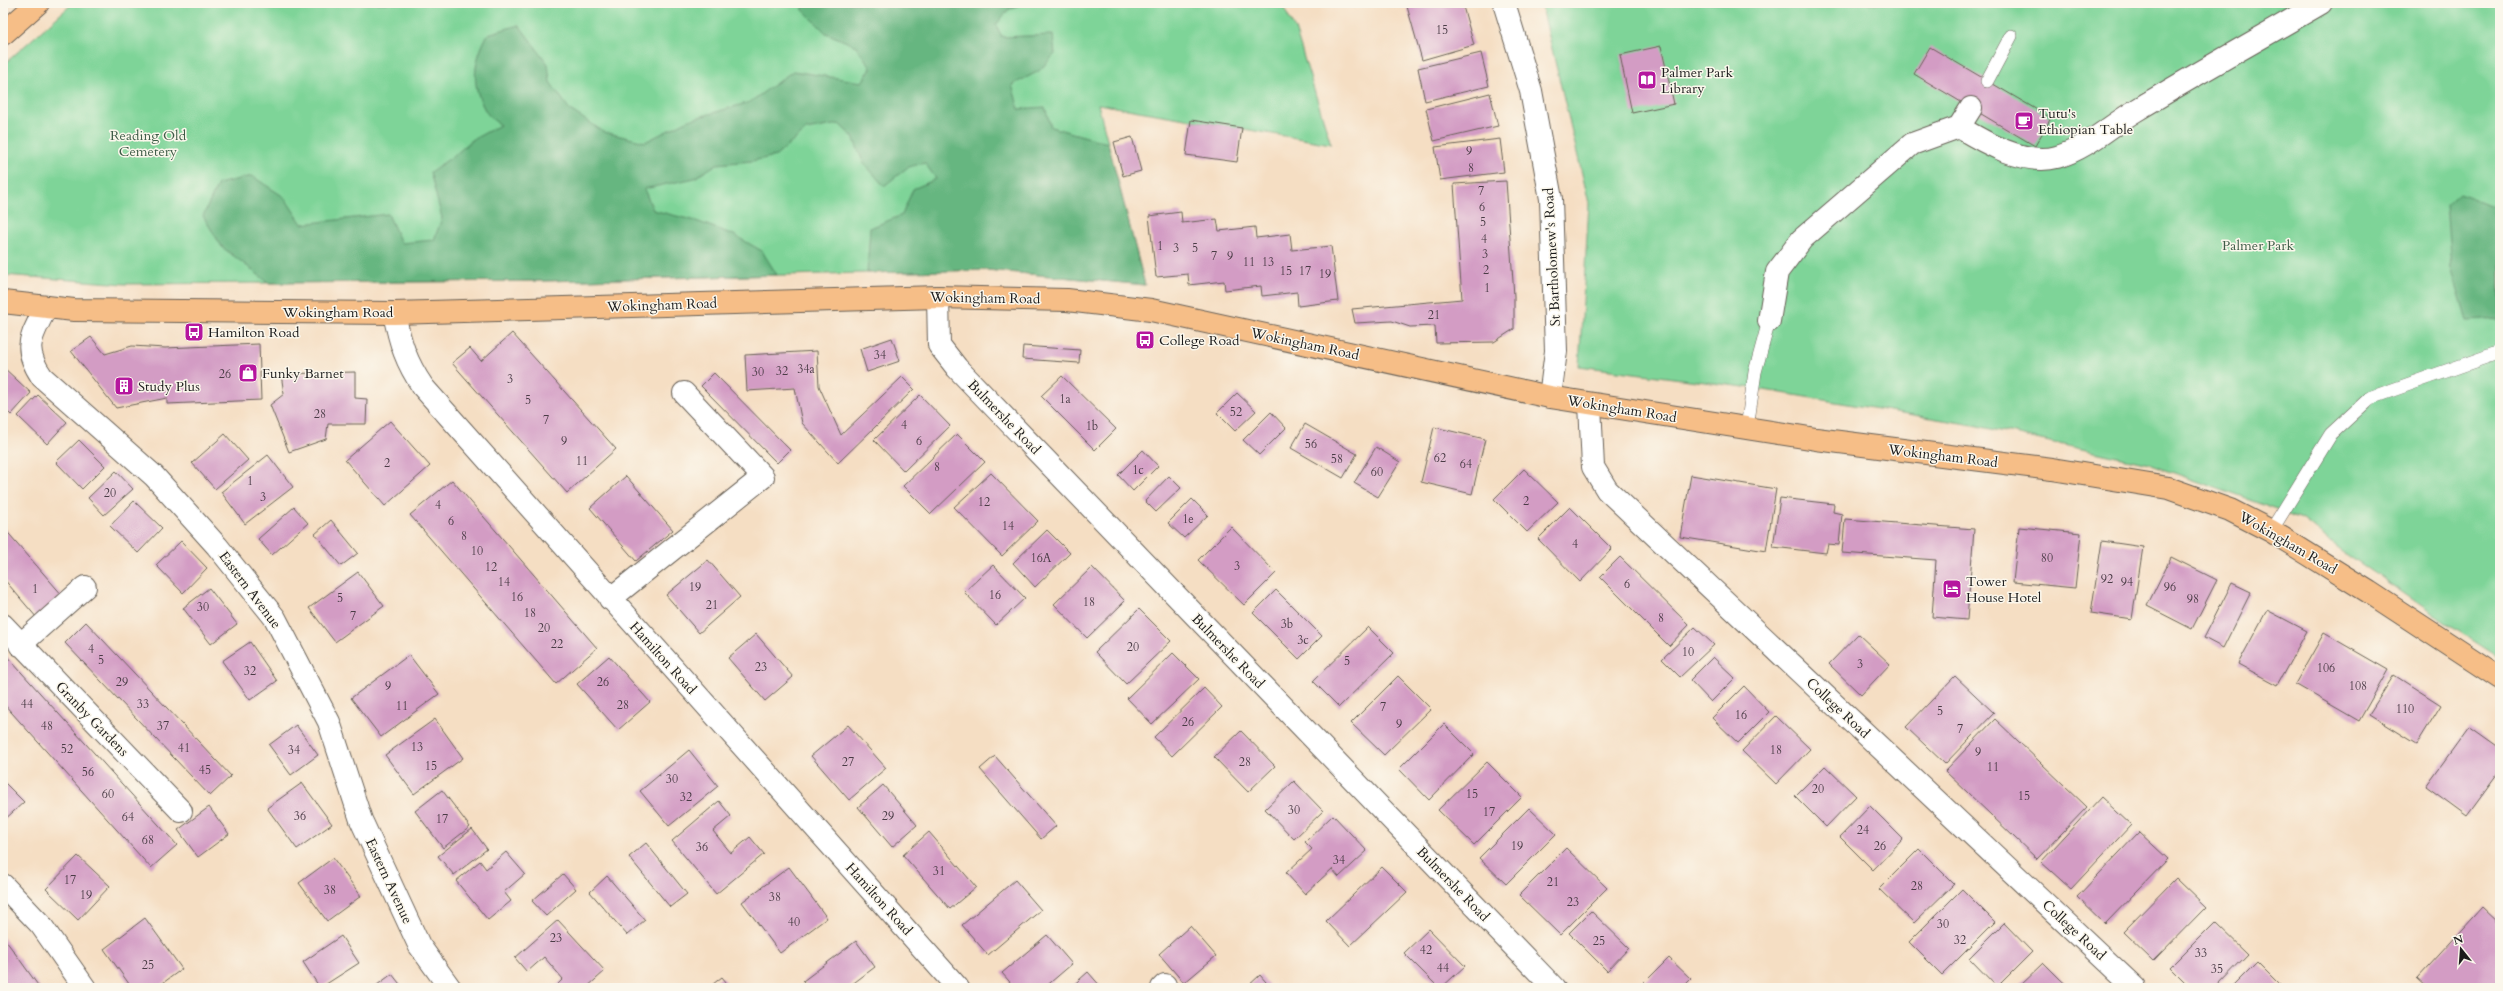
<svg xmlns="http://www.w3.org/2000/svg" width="2503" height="991" font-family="Cardo,serif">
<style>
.green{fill:#7ed498;stroke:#4d785a}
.forest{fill:#66b680;stroke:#41694e}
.building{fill:#d39cc4}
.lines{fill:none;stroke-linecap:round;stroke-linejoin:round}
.lane-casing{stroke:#686056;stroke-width:14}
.street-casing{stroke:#686056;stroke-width:24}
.primary-casing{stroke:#686056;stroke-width:24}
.lane{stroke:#fff;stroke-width:13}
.street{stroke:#fff;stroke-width:22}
.primary{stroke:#f6be87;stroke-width:22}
.labels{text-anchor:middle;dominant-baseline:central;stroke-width:3;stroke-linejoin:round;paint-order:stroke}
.number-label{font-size:12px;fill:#4a3c46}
.poi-label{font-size:14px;fill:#1c1c1c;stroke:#fbf7ec;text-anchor:start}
.park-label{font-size:14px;fill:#3e5c47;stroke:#fbf7ec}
.street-label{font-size:14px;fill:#1c1c1c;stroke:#fbf7ec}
</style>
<rect width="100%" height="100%" fill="#fbf7ec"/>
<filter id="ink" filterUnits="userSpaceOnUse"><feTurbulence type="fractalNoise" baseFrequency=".025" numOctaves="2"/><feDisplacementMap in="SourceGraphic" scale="8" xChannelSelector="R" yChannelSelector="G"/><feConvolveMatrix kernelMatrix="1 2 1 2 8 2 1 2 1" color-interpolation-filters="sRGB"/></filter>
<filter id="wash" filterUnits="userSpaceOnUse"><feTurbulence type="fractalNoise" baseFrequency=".012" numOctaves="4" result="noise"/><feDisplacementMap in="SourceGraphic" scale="16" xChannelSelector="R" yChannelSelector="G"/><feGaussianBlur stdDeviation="0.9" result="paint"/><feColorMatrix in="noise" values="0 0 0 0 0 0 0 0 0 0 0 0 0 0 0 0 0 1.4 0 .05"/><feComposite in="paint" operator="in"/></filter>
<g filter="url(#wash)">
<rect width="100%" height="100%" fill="#f5dec3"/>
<!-- green -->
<path class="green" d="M73 3H1281L1295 29 1331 144 1098 104 1145 285 987 270 543 281 125 284 3 275V65Z
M1541 3H2500V658L2452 627 2340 549 2302 519 2149 464 1973 425 1752 388 1579 366 1589 203Z"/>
<!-- forest -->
<path class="forest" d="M809 3H1024L1008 10 996 25 1002 37 1053 35 1055 54 1039 71 1012 85 1019 109 1045 107 1051 127 1108 143 1145 285 987 270 867 273 870 228 902 215 913 189 936 179 925 163 908 167 884 186 863 162 853 137 839 124 806 130 776 156 752 161 717 164 695 178 644 189 653 210 696 221 734 235 762 251 777 275 543 281 269 283 222 247 203 216 218 184 252 176 284 197 302 224 388 214 401 243 434 240 442 218 430 172 455 155 472 140 500 125C495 121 488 116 485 110 470 83 474 60 488 34L519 25 548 64 550 82 570 110 604 132 645 142 689 120 750 102 793 71 862 82 871 68 856 46 826 33 802 9Z
M2459 193 2500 209V319L2467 321 2451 268 2446 205Z"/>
<g id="blocks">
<!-- building -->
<path class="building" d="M1406 3H1462L1474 45 1422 60Z
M1661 46 1674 104 1632 113 1620 55Z
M1930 47 2051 118 2035 146 1914 74Z
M1481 53 1489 86 1425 101 1418 68Z
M1490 93 1498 126 1434 141 1426 109Z
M1191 120 1242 128 1237 162 1186 155Z
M1132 137 1141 171 1123 176 1114 142Z
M1500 139 1504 172 1440 180 1435 147Z
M1506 181 1514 296V329L1494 342 1436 343 1435 326 1410 327 1392 321 1355 323 1352 309 1462 299 1454 184Z
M1181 212 1182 223 1217 219 1219 231 1255 227 1256 238 1290 234 1292 250 1331 246 1338 301 1298 306 1297 292 1262 296 1261 286 1225 290 1224 281 1189 285 1188 274 1156 277 1149 216Z
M512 333 616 449 567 493 452 363 470 348 481 361Z
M91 337 105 354 132 346 165 348 259 344 261 400 167 404V398L116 408 71 351Z
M892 338 900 361 867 372 860 349Z
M1023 346 1080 350 1079 363 1022 359Z
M817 351 819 386 841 435 902 377 914 389 838 463 802 423 795 388 747 391 745 355Z
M3 367 31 393 11 415 3 407Z
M355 372V398L367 399 366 424H328L326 439 289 452 270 405 284 394 281 374Z
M714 373 790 450 777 463 701 386Z
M1062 376 1116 429 1095 450 1041 396Z
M1237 393 1256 411 1235 431 1217 413Z
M38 395 67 422 47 444 18 416Z
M920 395 950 426 904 471 874 440Z
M1271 412 1286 428 1259 455 1243 440Z
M390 421 430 466 385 506 345 460Z
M1305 424 1357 454 1343 478 1291 448Z
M1434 427 1485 439 1472 494 1421 482Z
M225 434 248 460 215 489 192 463Z
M957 434 985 462 931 514 903 486Z
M79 440 105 466 82 489 56 462Z
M1376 447 1400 462 1378 497 1354 483Z
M1143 450 1158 466 1133 491 1118 475Z
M268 455 293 487 245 524 221 492Z
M1524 469 1558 502 1527 532 1494 499Z
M116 471 133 489 104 515 88 498Z
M991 473 1038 521 1002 556 954 507Z
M1691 475 1776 489 1766 551 1680 537Z
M626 476 673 530 636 561 590 508Z
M1169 476 1181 488 1156 512 1145 501Z
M452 480 597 648 556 684 410 515Z
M1780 498 1834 504 1833 512 1842 514 1839 545 1828 544 1826 553 1773 547Z
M1192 499 1208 515 1184 538 1168 523Z
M134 501 162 528 138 553 110 526Z
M294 507 308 523 272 555 258 539Z
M1570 507 1612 549 1580 582 1538 539Z
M1845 519 1974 529 1967 620 1932 617 1936 560 1842 553Z
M331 520 358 553 341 566 315 534Z
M3 527 63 596 37 618 3 578Z
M1231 527 1276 573 1244 605 1198 560Z
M2019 527 2081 533 2075 588 2013 582Z
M1047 530 1070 553 1035 587 1013 563Z
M181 541 207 568 183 593 156 565Z
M2102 541 2143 547 2132 619 2091 613Z
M1620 557 1689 625 1669 646 1600 577Z
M2171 557 2217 580 2192 629 2147 606Z
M708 560 740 597 699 633 666 595Z
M993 565 1025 598 996 625 964 592Z
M1092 567 1125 601 1087 638 1054 604Z
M358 572 384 606 335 642 309 608Z
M2232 583 2251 592 2223 648 2204 638Z
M209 588 237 624 211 644 183 608Z
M1276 590 1322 636 1299 659 1253 613Z
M1139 609 1171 641 1126 684 1095 652Z
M2267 610 2307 631 2277 685 2238 664Z
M86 622 231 776 210 796 65 643Z
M1368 627 1394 653 1339 707 1313 681Z
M1695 627 1714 645 1680 677 1662 659Z
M2324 633 2388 670 2359 721 2295 684Z
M756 634 793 677 765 701 728 658Z
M1858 634 1890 664 1861 695 1829 664Z
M250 642 277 681 250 700 222 661Z
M3 652 177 845 151 868 3 703Z
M1173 653 1199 679 1152 724 1127 698Z
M409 655 439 694 381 737 351 698Z
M609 656 650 702 618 730 577 684Z
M1713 657 1735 678 1711 702 1690 680Z
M2394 675 2441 705 2417 744 2369 714Z
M1398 676 1431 709 1384 755 1351 723Z
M1955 676 1994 713 1945 764 1906 727Z
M1744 686 1769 712 1738 743 1712 718Z
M1204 688 1222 707 1172 756 1154 737Z
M1776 716 1810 749 1776 784 1742 751Z
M435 719 463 758 414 794 385 755Z
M1995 719 2087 807 2037 859 1945 771Z
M1444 724 1474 754 1429 800 1399 769Z
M296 725 318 755 291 775 269 745Z
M848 725 886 768 849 800 811 756Z
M2469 727 2500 749V771L2467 816 2426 786Z
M1241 731 1275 766 1248 792 1214 757Z
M689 750 718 786 669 826 640 791Z
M995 756 1056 826 1041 839 980 769Z
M1487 762 1522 797 1474 845 1438 810Z
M1825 766 1856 796 1826 827 1795 796Z
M3 781 24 802 3 821Z
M1294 781 1323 811 1294 839 1265 809Z
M302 783 332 824 297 849 267 808Z
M883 785 917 825 892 847 858 807Z
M442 790 470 827 443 848 415 811Z
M2101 797 2131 825 2071 889 2041 862Z
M719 801 731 816 713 831 731 853 750 837 764 854 716 894 672 841Z
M1870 806 1903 839 1873 870 1840 837Z
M209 807 229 834 198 857 178 830Z
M1529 808 1556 834 1506 884 1479 858Z
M1333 815 1367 851 1339 877 1332 869 1305 894 1286 873 1312 849 1305 842Z
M472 829 487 849 454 875 438 856Z
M929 832 976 887 950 909 903 855Z
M2139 832 2168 859 2105 924 2077 897Z
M646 843 687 894 670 907 629 857Z
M1566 848 1607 888 1560 935 1519 895Z
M1919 849 1954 884 1914 923 1879 889Z
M506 852 525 874 504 892 511 901 488 920 456 881 480 861 486 869Z
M78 856 110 886 78 920 46 889Z
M333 858 361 896 327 921 299 883Z
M789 867 827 918 780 953 742 902Z
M1382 867 1407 892 1350 946 1326 921Z
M563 874 576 889 546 916 532 901Z
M607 876 645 920 627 935 590 892Z
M2176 878 2206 907 2153 961 2123 932Z
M1015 880 1041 910 988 955 962 925Z
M1962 889 1995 922 1942 975 1909 942Z
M2483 907 2500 923V988H2429L2418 978Z
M1591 911 1629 948 1607 971 1569 933Z
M145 918 182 969 156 988H132L104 949Z
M558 920 605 971 586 988H554L563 979 544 957 527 972 515 958Z
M2215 922 2248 954 2215 988H2191L2170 967Z
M2004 923 2032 952 1997 987 1969 958Z
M1190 926 1216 956 1184 983 1159 954Z
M1429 929 1465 966 1441 988H1439L1404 953Z
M1047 935 1072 964 1044 988H1015L1002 973Z
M341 936 359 963 320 988 303 962Z
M3 937 12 949 40 988H3Z
M856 941 875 967 847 988H809L803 981Z
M1669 958 1691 979 1682 988H1639Z
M2257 962 2280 985 2277 988H2231Z
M2044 963 2060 979 2070 988H2018Z
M1088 972 1102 988H1070Z
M392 974 403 988H373Z
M1260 975 1271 988H1246Z
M722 977 731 988H708Z"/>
</g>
</g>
<g filter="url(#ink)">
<use href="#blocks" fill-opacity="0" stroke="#686056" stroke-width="1"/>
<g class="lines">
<defs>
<path id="lane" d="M1987 81 2011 36
M1747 428 1755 372 1769 321
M2271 531 2331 434 2370 398 2500 352"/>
<path id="street" d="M1504 3 1531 91 1551 199 1556 351 1550 397
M1959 127C1985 143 2026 166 2057 157 2086 149 2110 126 2135 111 2196 74 2259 39 2321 3
M938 297 939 345 957 368 1554 988
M46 307C32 337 21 346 42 377L154 476 217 546 275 618 329 722 361 820 419 945 450 988
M394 313C400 343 406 362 423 387L958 988
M1769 321 1777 272 1802 239 1912 144 1959 127 1971 108
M1590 404 1593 467 1607 490 2135 988
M610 599 763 477 684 393
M3 625 181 811
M20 645 85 587
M3 885 41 925 85 988
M1162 988 1165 985"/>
<path id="primary" d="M3 34 38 3
M3 302 74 310 394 313 938 297 1067 300 1151 310 1550 397 1816 439 2052 469 2168 488 2230 510 2271 531 2369 592 2500 678"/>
</defs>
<!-- lane casing -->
<use href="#lane" class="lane-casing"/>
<!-- street casing -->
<use href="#street" class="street-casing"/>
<!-- primary casing -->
<use href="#primary" class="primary-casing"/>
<!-- lane -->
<use href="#lane" class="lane"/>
<!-- street -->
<use href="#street" class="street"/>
<!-- primary -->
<use href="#primary" class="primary"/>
</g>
</g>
<!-- icons -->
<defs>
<symbol id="library-square" viewBox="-11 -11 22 22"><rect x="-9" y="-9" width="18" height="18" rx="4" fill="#b5179e" stroke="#fbf7ec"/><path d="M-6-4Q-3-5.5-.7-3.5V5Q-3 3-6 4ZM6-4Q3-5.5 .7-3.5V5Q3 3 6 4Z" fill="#fff"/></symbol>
<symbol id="cafe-square" viewBox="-11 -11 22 22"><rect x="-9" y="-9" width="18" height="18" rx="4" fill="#b5179e" stroke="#fbf7ec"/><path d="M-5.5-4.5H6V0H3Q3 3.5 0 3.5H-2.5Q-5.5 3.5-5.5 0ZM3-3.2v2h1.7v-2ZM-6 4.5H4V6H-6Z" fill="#fff"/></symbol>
<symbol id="bus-square" viewBox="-11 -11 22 22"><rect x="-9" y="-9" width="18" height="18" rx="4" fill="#b5179e" stroke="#fbf7ec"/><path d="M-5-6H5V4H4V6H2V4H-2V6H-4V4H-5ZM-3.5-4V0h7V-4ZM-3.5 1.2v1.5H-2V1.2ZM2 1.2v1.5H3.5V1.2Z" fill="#fff"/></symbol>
<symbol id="shop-square" viewBox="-11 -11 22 22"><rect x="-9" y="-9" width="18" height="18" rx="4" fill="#b5179e" stroke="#fbf7ec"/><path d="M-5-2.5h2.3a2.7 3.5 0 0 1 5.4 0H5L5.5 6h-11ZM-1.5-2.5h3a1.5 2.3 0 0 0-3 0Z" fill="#fff"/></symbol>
<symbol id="building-square" viewBox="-11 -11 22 22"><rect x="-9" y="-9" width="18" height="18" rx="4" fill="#b5179e" stroke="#fbf7ec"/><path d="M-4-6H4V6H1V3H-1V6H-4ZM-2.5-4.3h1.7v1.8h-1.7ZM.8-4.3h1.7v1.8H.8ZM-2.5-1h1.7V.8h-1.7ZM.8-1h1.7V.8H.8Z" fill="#fff"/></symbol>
<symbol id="hotel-square" viewBox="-11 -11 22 22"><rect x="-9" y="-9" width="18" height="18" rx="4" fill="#b5179e" stroke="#fbf7ec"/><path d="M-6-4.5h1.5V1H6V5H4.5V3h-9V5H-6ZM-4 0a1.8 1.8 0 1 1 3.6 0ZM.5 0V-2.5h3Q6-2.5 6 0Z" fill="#fff"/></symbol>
</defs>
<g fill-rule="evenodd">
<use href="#library-square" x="1636" y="69" width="22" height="22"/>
<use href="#cafe-square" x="2013" y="110" width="22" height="22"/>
<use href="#bus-square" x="183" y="321" width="22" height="22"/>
<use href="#bus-square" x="1134" y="329" width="22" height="22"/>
<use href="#shop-square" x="237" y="362" width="22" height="22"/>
<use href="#building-square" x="113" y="375" width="22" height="22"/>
<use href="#hotel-square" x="1941" y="578" width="22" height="22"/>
</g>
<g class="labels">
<!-- number labels -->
<g class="number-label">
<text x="1442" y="30">15</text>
<text x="1469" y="151">9</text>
<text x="1471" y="168">8</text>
<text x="1481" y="191">7</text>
<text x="1482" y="207">6</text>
<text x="1483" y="222">5</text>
<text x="1484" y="239">4</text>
<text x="1160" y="246">1</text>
<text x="1176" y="248">3</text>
<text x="1195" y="248">5</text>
<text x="1485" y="254">3</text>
<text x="1214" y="256">7</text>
<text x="1230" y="256">9</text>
<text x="1249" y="262">11</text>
<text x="1268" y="262">13</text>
<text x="1486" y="270">2</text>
<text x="1286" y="271">15</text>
<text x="1305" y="271">17</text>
<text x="1325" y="274">19</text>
<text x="1487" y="288">1</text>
<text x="1434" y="315">21</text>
<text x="880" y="355">34</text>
<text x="806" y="369">34a</text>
<text x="782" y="371">32</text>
<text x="758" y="372">30</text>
<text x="225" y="374">26</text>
<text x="510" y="379">3</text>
<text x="1065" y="399">1a</text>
<text x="528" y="400">5</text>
<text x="1236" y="412">52</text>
<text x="320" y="414">28</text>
<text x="546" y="420">7</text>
<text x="904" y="425">4</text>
<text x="1092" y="426">1b</text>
<text x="564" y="441">9</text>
<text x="919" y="441">6</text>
<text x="1311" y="444">56</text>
<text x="1440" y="458">62</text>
<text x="1337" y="459">58</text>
<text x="582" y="461">11</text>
<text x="387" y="463">2</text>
<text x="1466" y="464">64</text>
<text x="937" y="467">8</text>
<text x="1138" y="470">1c</text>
<text x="1377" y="472">60</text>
<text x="250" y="481">1</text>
<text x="110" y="493">20</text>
<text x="263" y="497">3</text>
<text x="1526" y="501">2</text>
<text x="984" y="502">12</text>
<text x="438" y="505">4</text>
<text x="1188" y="519">1e</text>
<text x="451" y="521">6</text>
<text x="1008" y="526">14</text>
<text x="464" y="536">8</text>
<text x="1575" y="544">4</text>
<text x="477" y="551">10</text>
<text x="1041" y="558">16A</text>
<text x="2047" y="558">80</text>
<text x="1237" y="566">3</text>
<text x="491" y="567">12</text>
<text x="2107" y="579">92</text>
<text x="504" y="582">14</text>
<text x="2127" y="582">94</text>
<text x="1627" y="584">6</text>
<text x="695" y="587">19</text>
<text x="2170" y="587">96</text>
<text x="35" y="589">1</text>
<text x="995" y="595">16</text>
<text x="517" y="597">16</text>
<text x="340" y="598">5</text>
<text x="2193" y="599">98</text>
<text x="1089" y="602">18</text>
<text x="712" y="605">21</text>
<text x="203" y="607">30</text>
<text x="530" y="613">18</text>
<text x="353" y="616">7</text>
<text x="1661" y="618">8</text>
<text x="1287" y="624">3b</text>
<text x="544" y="628">20</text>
<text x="1303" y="640">3c</text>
<text x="557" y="644">22</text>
<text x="1133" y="647">20</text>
<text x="91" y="649">4</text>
<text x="1688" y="652">10</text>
<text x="101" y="660">5</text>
<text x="1347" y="661">5</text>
<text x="1860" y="664">3</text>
<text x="761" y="667">23</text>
<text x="2326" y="668">106</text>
<text x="250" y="671">32</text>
<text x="122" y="682">29</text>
<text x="603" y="682">26</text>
<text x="388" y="686">9</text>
<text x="2358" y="686">108</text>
<text x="27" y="704">44</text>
<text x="143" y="704">33</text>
<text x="623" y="705">28</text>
<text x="402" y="706">11</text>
<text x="1383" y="707">7</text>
<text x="2405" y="709">110</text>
<text x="1940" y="711">5</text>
<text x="1741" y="715">16</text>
<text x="1188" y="722">26</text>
<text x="1399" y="724">9</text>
<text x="47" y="726">48</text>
<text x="163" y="726">37</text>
<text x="1960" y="729">7</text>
<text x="417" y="747">13</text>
<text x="184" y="748">41</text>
<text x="67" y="749">52</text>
<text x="294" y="750">34</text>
<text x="1776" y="750">18</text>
<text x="1978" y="752">9</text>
<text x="848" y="762">27</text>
<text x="1245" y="762">28</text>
<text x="431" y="766">15</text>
<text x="1993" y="767">11</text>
<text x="205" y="770">45</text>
<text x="88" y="772">56</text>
<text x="672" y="779">30</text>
<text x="1818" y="789">20</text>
<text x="108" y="794">60</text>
<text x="1472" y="794">15</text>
<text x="2024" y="796">15</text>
<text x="686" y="797">32</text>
<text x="1294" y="810">30</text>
<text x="1489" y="812">17</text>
<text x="300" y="816">36</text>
<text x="888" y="816">29</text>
<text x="128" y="817">64</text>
<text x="442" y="819">17</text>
<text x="1863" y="830">24</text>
<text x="148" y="840">68</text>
<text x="1517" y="846">19</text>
<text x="1880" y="846">26</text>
<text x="702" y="847">36</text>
<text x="1339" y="860">34</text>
<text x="939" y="871">31</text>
<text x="70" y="880">17</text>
<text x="1553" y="882">21</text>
<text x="1917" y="886">28</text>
<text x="330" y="890">38</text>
<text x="86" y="895">19</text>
<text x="775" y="897">38</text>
<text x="1573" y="902">23</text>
<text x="794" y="922">40</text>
<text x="1943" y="924">30</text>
<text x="556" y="938">23</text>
<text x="1960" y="940">32</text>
<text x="1599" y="941">25</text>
<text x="1426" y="950">42</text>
<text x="2201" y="953">33</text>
<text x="148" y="965">25</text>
<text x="1443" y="968">44</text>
<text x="2217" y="969">35</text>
</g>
<!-- poi labels -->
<g class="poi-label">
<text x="1661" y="72">Palmer Park<tspan x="1661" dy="16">Library</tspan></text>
<text x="2038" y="113">Tutu's<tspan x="2038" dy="16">Ethiopian Table</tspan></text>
<text x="208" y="332">Hamilton Road</text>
<text x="1159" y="340">College Road</text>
<text x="262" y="373">Funky Barnet</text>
<text x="138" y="386">Study Plus</text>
<text x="1966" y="581">Tower<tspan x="1966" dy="16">House Hotel</tspan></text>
</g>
<!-- park labels -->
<g class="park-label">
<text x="148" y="135">Reading Old<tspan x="148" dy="16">Cemetery</tspan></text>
<text x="2258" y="245">Palmer Park</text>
</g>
<!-- street labels -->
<g class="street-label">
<text transform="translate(1552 257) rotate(-93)">St Bartholomew's Road</text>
<text transform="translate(985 298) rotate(1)">Wokingham Road</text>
<text transform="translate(662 305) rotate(-2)">Wokingham Road</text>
<text x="338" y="312">Wokingham Road</text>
<text transform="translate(1305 344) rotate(12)">Wokingham Road</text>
<text transform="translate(1622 409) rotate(9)">Wokingham Road</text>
<text transform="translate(1004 417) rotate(46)">Bulmershe Road</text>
<text transform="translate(1943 456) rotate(7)">Wokingham Road</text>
<text transform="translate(2288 543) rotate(30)">Wokingham Road</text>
<text transform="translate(250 590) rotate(53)">Eastern Avenue</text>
<text transform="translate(1228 651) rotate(46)">Bulmershe Road</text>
<text transform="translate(663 658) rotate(48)">Hamilton Road</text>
<text transform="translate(1838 708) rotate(43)">College Road</text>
<text transform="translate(92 719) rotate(46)">Granby Gardens</text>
<text transform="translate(389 881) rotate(65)">Eastern Avenue</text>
<text transform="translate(1453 884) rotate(46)">Bulmershe Road</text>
<text transform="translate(879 899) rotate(48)">Hamilton Road</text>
<text transform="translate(2074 930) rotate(43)">College Road</text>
</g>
</g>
<!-- margin -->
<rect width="2503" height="991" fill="none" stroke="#fbf7ec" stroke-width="16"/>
<!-- north arrow -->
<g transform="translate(2461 949) rotate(343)" stroke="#fbf7ec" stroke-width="3" paint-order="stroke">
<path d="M0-3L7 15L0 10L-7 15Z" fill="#1c1c1c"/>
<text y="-6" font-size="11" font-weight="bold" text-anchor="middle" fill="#1c1c1c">N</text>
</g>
</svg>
